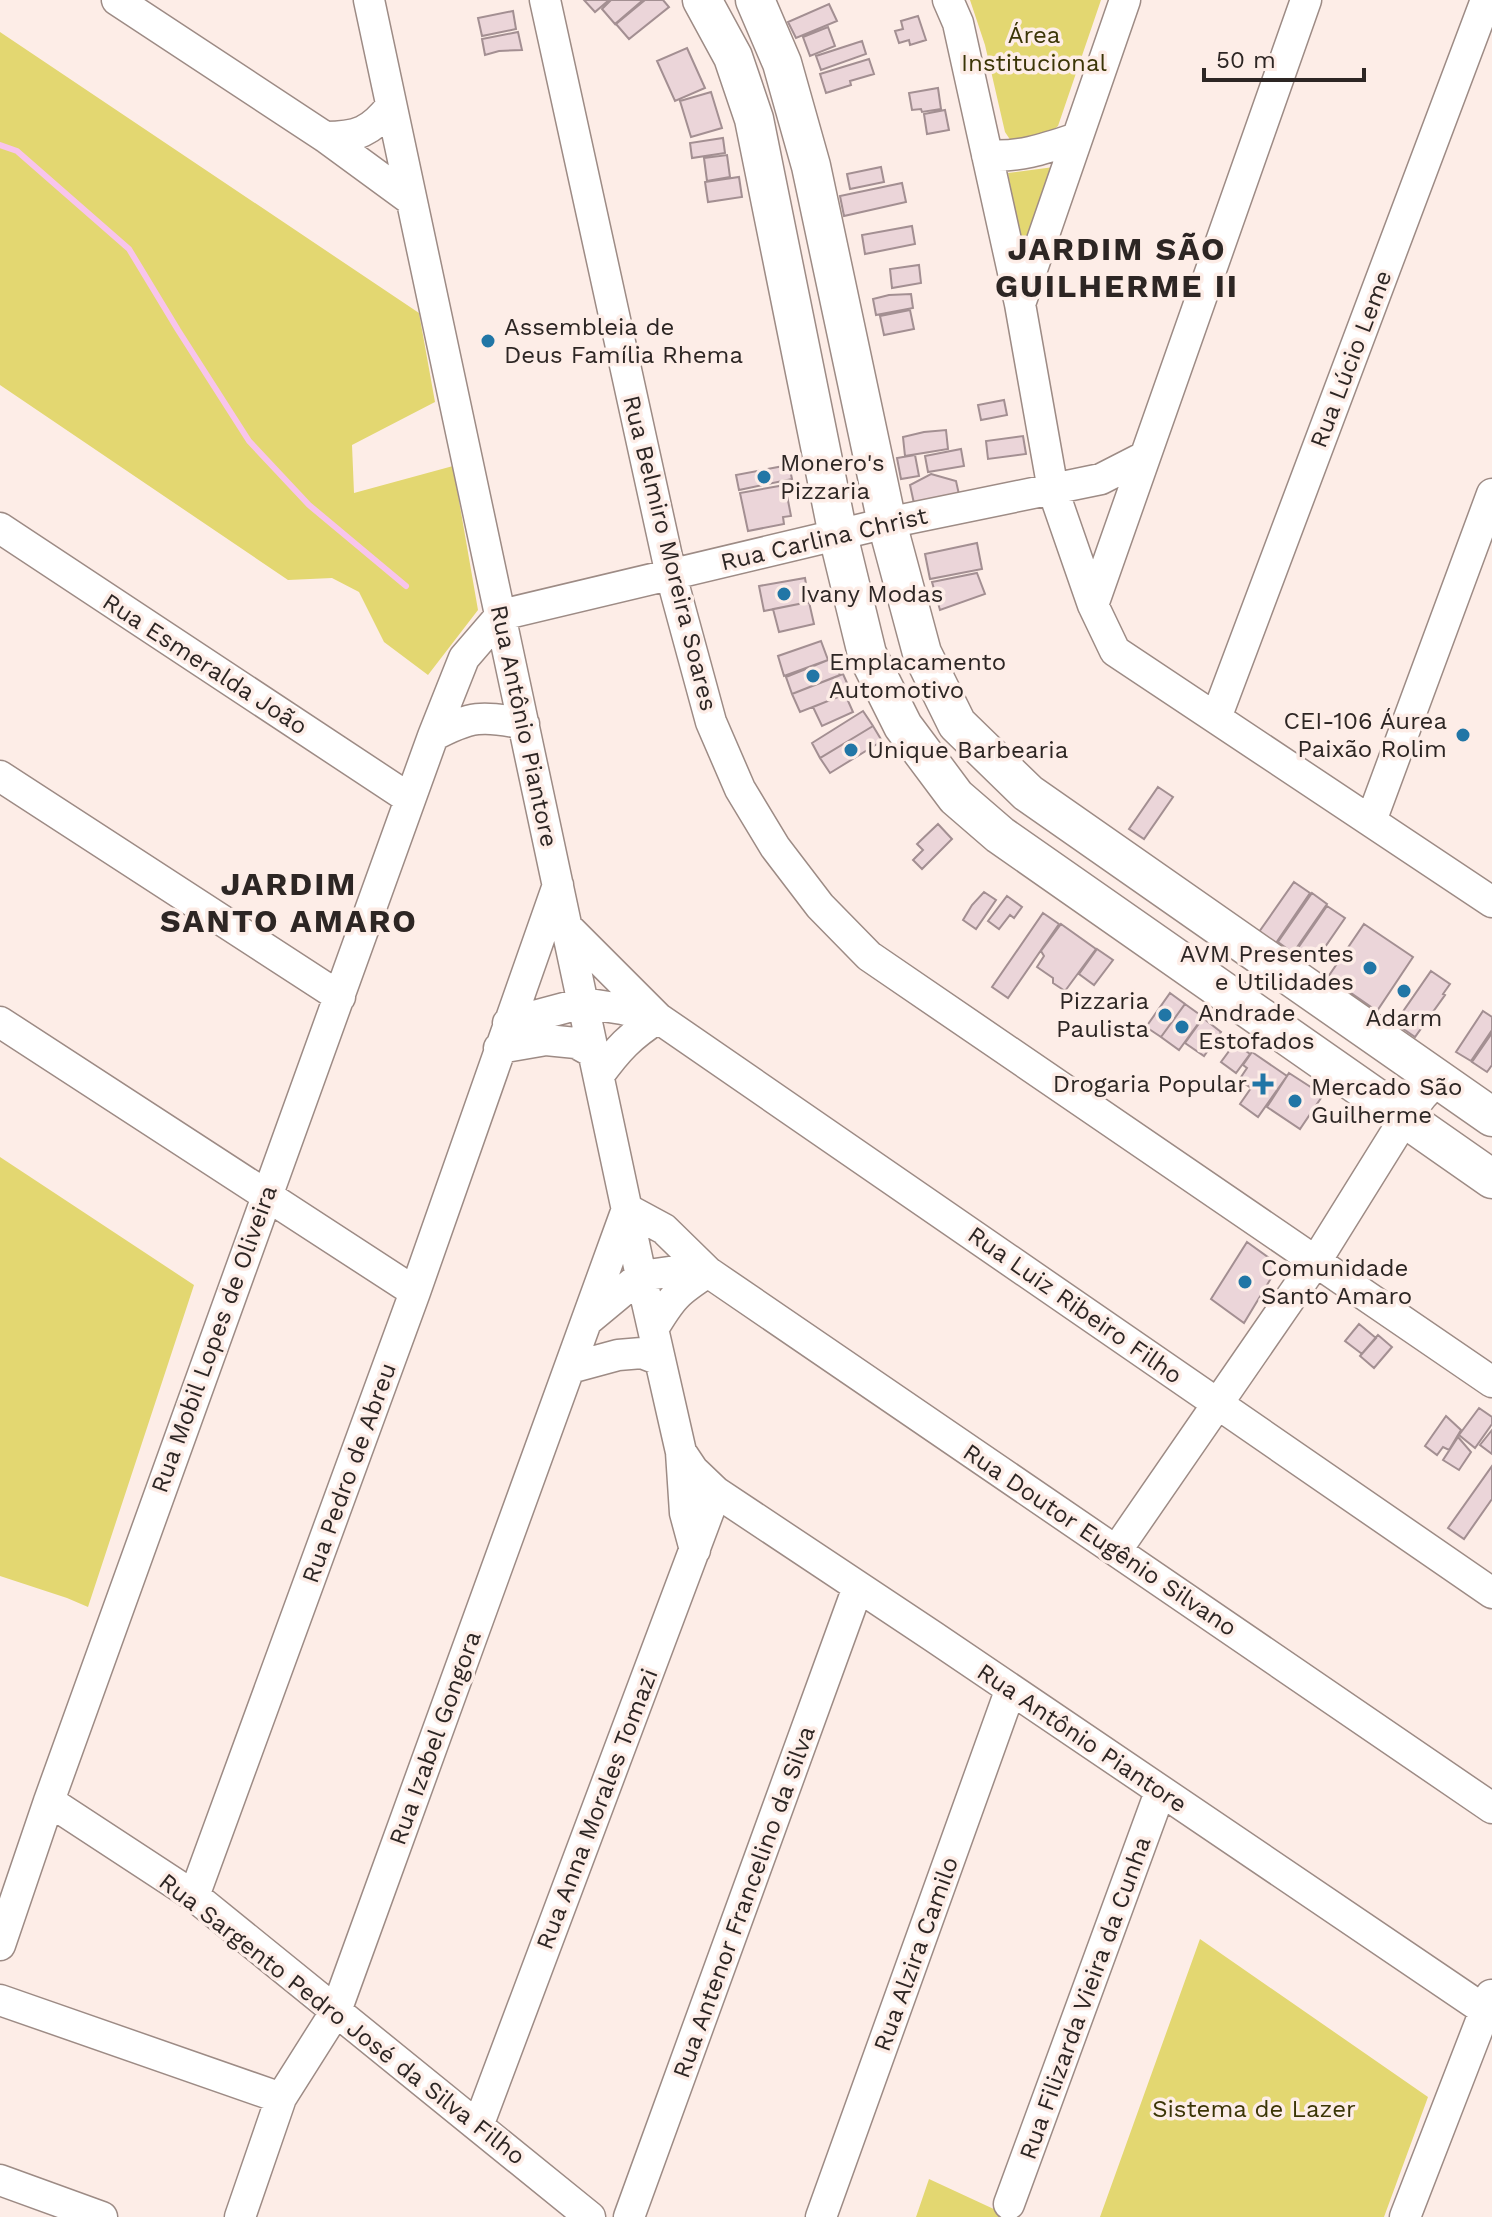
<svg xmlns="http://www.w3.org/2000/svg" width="1492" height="2217" font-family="'Work Sans',sans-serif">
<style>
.green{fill:#e3d771}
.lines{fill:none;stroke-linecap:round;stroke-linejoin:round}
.stream{stroke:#f8c5ec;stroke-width:6}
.building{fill:#ebd5d9;stroke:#a38f92;stroke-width:2}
.minor-casing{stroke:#9d8b85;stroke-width:33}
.major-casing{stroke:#9d8b85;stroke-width:41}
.minor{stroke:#fff;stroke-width:30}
.major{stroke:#fff;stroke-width:38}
.poi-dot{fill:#2176a6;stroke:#fdede7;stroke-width:3}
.labels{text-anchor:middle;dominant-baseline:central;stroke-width:7;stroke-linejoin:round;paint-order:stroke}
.park-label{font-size:24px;fill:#3b3506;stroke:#fdede7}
.poi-label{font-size:24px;fill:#2d2624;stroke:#fdede7;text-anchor:start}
.street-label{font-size:24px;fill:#2d2624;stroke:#fdede7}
.district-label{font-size:32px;font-weight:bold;letter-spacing:2px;fill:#2d2624;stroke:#fdede7}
</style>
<rect width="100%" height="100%" fill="#fdede7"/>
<!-- green -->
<path class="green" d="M970 0H1101L1058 126 1048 134 1011 141 1005 132 985 45Z
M0 32 419 313 435 402 352 445 354 493 453 466 478 610 428 675 384 642 359 592 332 578 288 580 0 385Z
M1054 167 1023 259 1008 173Z
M0 1157 194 1285 88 1607 67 1598 0 1576Z
M1200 1939 1428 2097 1384 2217H1100Z
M929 2179 1011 2217H916Z"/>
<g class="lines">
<!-- stream -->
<path class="stream" d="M0 145 17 151 129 249 178 330 249 441 309 505 406 586"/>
</g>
<!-- building -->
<path class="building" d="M584 0H609L595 12Z
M611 0H643L615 24 602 9Z
M645 0H663L669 7 629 39 616 24Z
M829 4 837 21 796 38 788 22Z
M513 11 516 29 482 36 478 18Z
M918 16 926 40 910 45 909 40 899 43 895 31 903 29 901 21Z
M828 27 835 46 810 56 803 37Z
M518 32 522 50 499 51 485 55 482 39Z
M862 41 866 54 821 70 816 56Z
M687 48 705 88 675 101 657 61Z
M869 59 874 74 850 81 851 85 826 93 820 74Z
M938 88 941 109 922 112 921 109 912 110 909 93Z
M711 92 722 128 691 137 680 101Z
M945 110 949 130 927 134 924 114Z
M723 138 725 153 692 158 690 143Z
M727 155 730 177 707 181 704 158Z
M881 167 884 182 850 189 847 174Z
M739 177 742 197 708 202 705 182Z
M902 183 906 202 844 216 840 196Z
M912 226 915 244 865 254 862 235Z
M919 265 921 283 892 288 890 269Z
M911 294 913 308 876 315 873 299 889 295Z
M910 310 914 329 884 335 880 316Z
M1004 400 1007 415 981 420 978 405Z
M946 430 948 449 905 456 903 437 924 432Z
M1023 436 1026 454 988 459 986 441Z
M961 449 964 466 928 472 925 456Z
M915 455 919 476 901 479 897 458Z
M789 465 792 479 739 490 736 475Z
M931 474 956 481 960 499 915 508 910 485Z
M785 485 791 516 783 517 784 524 748 531 740 493Z
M977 543 982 569 930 579 925 554Z
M977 573 985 594 940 610 932 582Z
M805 578 809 602 764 611 759 586Z
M809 602 814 624 779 632 773 609Z
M821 641 828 660 784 676 778 656Z
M833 658 840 675 792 694 786 677Z
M843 674 851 692 800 712 792 694Z
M845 694 853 712 822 726 813 707Z
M863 711 873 726 820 758 812 743Z
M873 726 882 741 830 773 820 758Z
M1158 787 1173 797 1144 839 1129 829Z
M938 824 952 839 922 869 913 860 923 850 917 844Z
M1294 882 1310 893 1276 943 1259 932Z
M984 892 996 900 976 929 963 920 972 905Z
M1312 893 1327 904 1293 953 1278 942Z
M1007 896 1022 907 1014 918 1010 915 999 929 988 921Z
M1327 906 1345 918 1316 960 1298 948Z
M1043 913 1059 924 1008 998 992 987Z
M1061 924 1096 949 1065 991 1053 983V978L1037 967 1044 956 1041 951Z
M1364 924 1413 957 1377 1011 1328 977Z
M1097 949 1113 960 1094 985 1079 974Z
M1431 971 1450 984 1443 994 1445 995 1415 1037 1395 1023Z
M1170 993 1185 1004 1161 1037 1146 1027Z
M1185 1004 1203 1017 1179 1050 1161 1037Z
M1483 1011 1492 1017V1030L1471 1061 1456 1052Z
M1203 1018 1221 1032 1204 1056 1185 1043Z
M1492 1033V1065L1487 1072 1472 1062Z
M1235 1043 1250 1054 1236 1073 1221 1062Z
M1252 1052 1287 1076 1258 1117 1240 1104 1251 1088 1239 1080 1247 1068 1243 1065Z
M1289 1073 1323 1095 1300 1129 1267 1107Z
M1247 1242 1279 1265 1244 1323 1211 1299Z
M1359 1324 1376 1338 1362 1354 1345 1341Z
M1378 1335 1392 1347 1374 1368 1360 1356Z
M1479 1408 1492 1417V1424L1475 1448 1459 1435Z
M1446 1416 1461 1430 1449 1450 1443 1447 1437 1455 1425 1446Z
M1492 1430V1454L1480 1445Z
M1458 1437 1471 1452 1459 1470 1443 1460Z
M1492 1466V1499L1464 1539 1448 1528Z"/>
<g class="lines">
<defs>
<path id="minor" d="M117 0 325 137 411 200
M369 0 641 1276 681 1452 693 1470 716 1492 934 1637 1492 2015
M545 0 671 575 711 722 740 789 775 847 820 906 869 956 1492 1382
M948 0 958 23 1020 304 1053 490 1093 605 1115 651 1492 902
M325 137C357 137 371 132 391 106
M987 155C1019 158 1047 148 1077 138
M1020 304 1125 0
M0 528 410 799
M1093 605 1306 0
M1216 718 1486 0
M433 736C470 716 483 715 524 724
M0 776 340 997
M1371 821 1492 494
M567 927 658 1018C630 1036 618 1049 599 1075
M0 1022 415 1292
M508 1023 583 1003 622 1009 658 1018 1492 1593
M499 1048 546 1040 576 1043 594 1053
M588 1320 641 1276 690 1269 708 1272
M653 1329C672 1297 677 1292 708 1272
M570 1368 618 1355 642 1353 660 1360
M681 1452 685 1513 695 1550
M1116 1551 1316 1261 1405 1118 1422 1096 1439 1078
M49 1801 194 1896 590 2217
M194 1896 415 1292 558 885
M0 1945 49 1801 433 736 464 658 501 615 887 523 1101 479 1144 457
M0 2000 281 2098
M478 2126 716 1492
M0 2180 102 2217
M1009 2204 1160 1792
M240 2217 281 2098 336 2011 627 1209 664 1229 708 1272 1492 1808
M629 2217 858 1587
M821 2217 1010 1691
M1405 2217 1491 1995"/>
<path id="major" d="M702 0 733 57 754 119 838 535 867 654 903 726 956 797 1000 835 1492 1179
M755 0 782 63 811 166 887 523 922 653 957 724 1028 793 1492 1117"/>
</defs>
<!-- minor casing -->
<use href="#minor" class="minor-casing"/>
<!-- major casing -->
<use href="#major" class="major-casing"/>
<!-- minor -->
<use href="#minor" class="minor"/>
<!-- major -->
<use href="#major" class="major"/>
</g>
<!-- markers -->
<g class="poi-dot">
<circle cx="488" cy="341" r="8"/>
<circle cx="764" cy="477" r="8"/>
<circle cx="784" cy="594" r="8"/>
<circle cx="813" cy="676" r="8"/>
<circle cx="1463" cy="735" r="8"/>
<circle cx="851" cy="750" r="8"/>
<circle cx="1370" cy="968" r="8"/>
<circle cx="1404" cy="991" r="8"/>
<circle cx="1165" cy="1015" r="8"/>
<circle cx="1182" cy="1027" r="8"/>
<path d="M1259 1072h8v8h8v8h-8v8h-8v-8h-8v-8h8z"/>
<circle cx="1295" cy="1101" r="8"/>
<circle cx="1245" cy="1282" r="8"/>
</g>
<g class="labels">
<!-- park labels -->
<g class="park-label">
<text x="1034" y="35">Área<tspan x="1034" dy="28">Institucional</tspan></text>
<text x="1254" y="2109">Sistema de Lazer</text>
</g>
<!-- poi labels -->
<g class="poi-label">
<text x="504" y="327">Assembleia de<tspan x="504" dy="28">Deus Família Rhema</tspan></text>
<text x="780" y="463">Monero's<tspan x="780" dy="28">Pizzaria</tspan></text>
<text x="800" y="594">Ivany Modas</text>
<text x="829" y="662">Emplacamento<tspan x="829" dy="28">Automotivo</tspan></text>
<text x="1447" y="721" text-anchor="end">CEI-106 Áurea<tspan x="1447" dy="28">Paixão Rolim</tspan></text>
<text x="867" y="750">Unique Barbearia</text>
<text x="1354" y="954" text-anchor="end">AVM Presentes<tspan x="1354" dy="28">e Utilidades</tspan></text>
<text x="1149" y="1001" text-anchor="end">Pizzaria<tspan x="1149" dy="28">Paulista</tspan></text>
<text x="1198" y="1013">Andrade<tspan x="1198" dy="28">Estofados</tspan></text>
<text x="1404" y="1018" text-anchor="middle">Adarm</text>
<text x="1247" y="1084" text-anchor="end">Drogaria Popular</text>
<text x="1311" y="1087">Mercado São<tspan x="1311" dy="28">Guilherme</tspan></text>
<text x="1261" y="1268">Comunidade<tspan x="1261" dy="28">Santo Amaro</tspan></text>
</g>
<!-- street labels -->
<g class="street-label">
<text transform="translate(1351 359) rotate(-69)">Rua Lúcio Leme</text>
<text transform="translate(824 539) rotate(-13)">Rua Carlina Christ</text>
<text transform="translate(670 553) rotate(76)">Rua Belmiro Moreira Soares</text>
<text transform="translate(205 664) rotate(33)">Rua Esmeralda João</text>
<text transform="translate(524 726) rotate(78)">Rua Antônio Piantore</text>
<text transform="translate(1075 1305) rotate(35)">Rua Luiz Ribeiro Filho</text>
<text transform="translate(214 1339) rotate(-70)">Rua Mobil Lopes de Oliveira</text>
<text transform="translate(349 1473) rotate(-70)">Rua Pedro de Abreu</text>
<text transform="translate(1100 1540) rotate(34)">Rua Doutor Eugênio Silvano</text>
<text transform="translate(435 1738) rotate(-70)">Rua Izabel Gongora</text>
<text transform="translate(1082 1738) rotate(34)">Rua Antônio Piantore</text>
<text transform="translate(597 1809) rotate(-69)">Rua Anna Morales Tomazi</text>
<text transform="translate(744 1902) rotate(-70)">Rua Antenor Francelino da Silva</text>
<text transform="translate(916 1954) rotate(-70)">Rua Alzira Camilo</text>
<text transform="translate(1085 1998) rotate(-70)">Rua Filizarda Vieira da Cunha</text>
<text transform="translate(342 2019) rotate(38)">Rua Sargento Pedro José da Silva Filho</text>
</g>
<!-- district labels -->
<g class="district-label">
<text x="1117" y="249">JARDIM SÃO<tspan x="1117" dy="37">GUILHERME II</tspan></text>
<text x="289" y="884">JARDIM<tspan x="289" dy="37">SANTO AMARO</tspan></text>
</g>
</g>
<!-- scale -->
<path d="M1204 68v12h160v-12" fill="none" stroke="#2d2624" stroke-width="4"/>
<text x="1216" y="68" font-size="24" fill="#2d2624" stroke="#fdede7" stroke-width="6" paint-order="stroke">50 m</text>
</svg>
